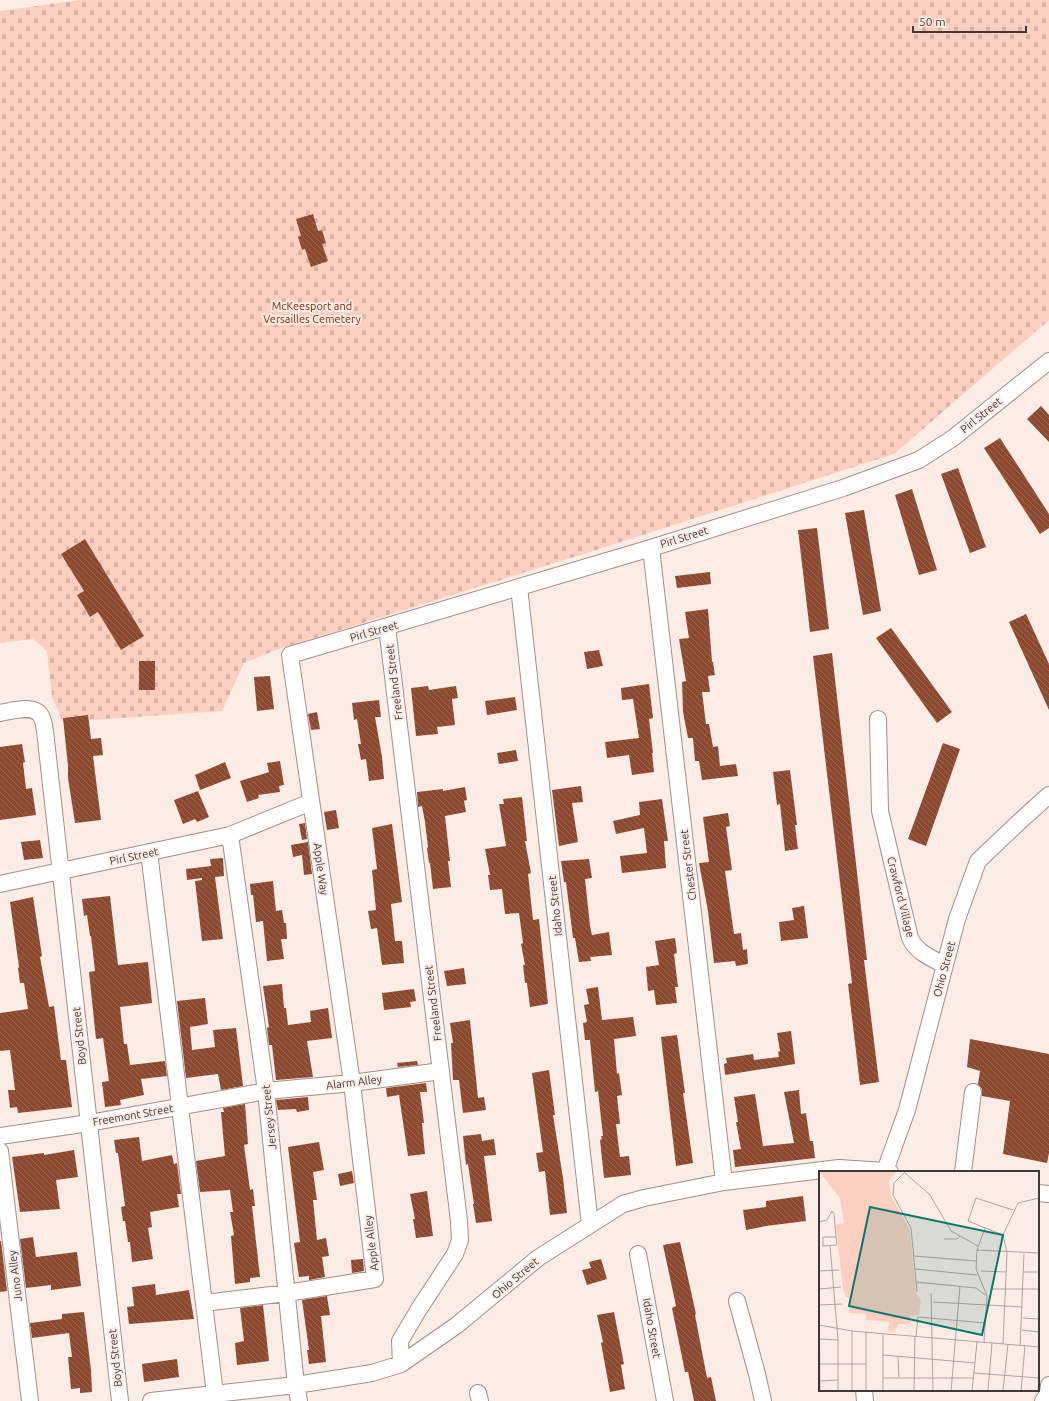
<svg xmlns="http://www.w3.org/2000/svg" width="1049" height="1401" font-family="Ubuntu,sans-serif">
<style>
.cemetery{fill:url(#cemetery-stones)}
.building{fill:url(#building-back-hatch)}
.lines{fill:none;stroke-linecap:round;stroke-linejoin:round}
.minor-casing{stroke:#9f908a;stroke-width:18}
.minor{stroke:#fff;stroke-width:16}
.labels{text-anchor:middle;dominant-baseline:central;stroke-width:4;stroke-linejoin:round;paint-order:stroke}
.park-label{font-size:11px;fill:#822900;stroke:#fcece6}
.street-label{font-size:11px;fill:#3f3937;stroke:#fcece6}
.inset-road{fill:none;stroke:#b0a4a0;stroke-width:1}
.view{fill:#0f766e;fill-opacity:0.15;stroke:#0f766e;stroke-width:2}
.inset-edge{fill:none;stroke:#3f3937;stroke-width:2}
</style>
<defs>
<pattern id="cemetery-stones" width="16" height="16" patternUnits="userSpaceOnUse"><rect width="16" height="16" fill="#fccfc0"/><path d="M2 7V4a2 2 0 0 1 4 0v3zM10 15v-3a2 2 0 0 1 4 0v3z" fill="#d9b2a6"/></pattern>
<pattern id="building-back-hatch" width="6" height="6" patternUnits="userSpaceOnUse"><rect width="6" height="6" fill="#8d4830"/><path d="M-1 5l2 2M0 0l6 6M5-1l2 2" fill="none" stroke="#9b6755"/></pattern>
</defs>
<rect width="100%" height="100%" fill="#fcece6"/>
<!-- cemetery -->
<path class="cemetery" d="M80 0H1049V320L894 454 593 551 276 650 244 663 222 711 63 722 52 697 47 651 33 639 0 643V11Z"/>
<!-- building -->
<path class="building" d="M313 214 318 231 322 230 326 243 322 244 328 261 311 267 305 249 302 250 298 237 301 236 296 219Z
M1041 406 1049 415V442L1027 419Z
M1000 438 1049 514V528L1040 534 984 448Z
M958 468 986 547 970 553 941 474Z
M912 489 937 570 919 575 895 495Z
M864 510 881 611 863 615 845 513Z
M817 528 829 629 810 632 798 530Z
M85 539 144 636 121 650 98 612 90 617 77 595 84 591 61 554Z
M710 572 711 584 677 588 675 576Z
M708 609 712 662H713L715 675 708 676 710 692H702L706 724H709L713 747 718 746 720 766 736 764 738 776 702 780 699 761H695L693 738H688L683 712 682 682 686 681 679 639 689 638 685 612Z
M1026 614 1049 664V710L1009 622Z
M891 628 952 712 937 723 876 638Z
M599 650 603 666 587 669 584 652Z
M832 653 867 960H864L879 1082 860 1085 848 984 852 983 813 656Z
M139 661H155V690H139Z
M270 676 274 709 257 711 254 677Z
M649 684 653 718 649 719 653 753H652L654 772 632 775 629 755 607 758 605 742 639 738 633 699 622 700 621 688Z
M428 686 429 690 456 686 458 698 452 699 455 725 437 727 438 734 416 736 411 688Z
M515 697 517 710 487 715 485 701Z
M379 700 381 717H375L382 757 384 779 369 781 366 759 361 760 358 744H361L357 719 354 720 352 703Z
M317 712 320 729 311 730 308 714Z
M88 715 91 739 101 738 103 755 93 756 101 820 75 823 68 778V766L63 718Z
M943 743 960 749 926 846 908 839Z
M22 744 25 762 23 763 26 789 32 788 36 815 0 820V747Z
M516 750 518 761 499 764 497 753Z
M280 761 284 785 279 786 280 792 258 795 259 798 247 802 240 781 269 772 267 763Z
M225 762 231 778 200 790 195 775Z
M790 770 797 825H795L798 849 785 851 780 804 777 805 773 772Z
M581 786 583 802 572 803 578 842 559 846 552 790Z
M465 787 467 800 464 801 466 812 445 816 450 861H448L451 887 433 889 430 863H429L427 848 428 847 425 822 422 806 418 807 417 792 443 789V791Z
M198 791 209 817 197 822 195 819 183 824 174 800Z
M522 797 527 841H525L531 873 528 874 533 920 539 919 548 1004 530 1007 527 983H525L523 965H525L521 944 523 943 519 913 505 914 502 889 490 890 488 875H490L485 849 506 846 499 804H504L503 799Z
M662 799 668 841H664L666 868 622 873 620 856 647 853 644 828 616 834 613 821 640 815 639 802Z
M336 810 339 828 327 830 324 812Z
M728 813 730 826 726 827 732 870 725 871 734 934 741 933 743 950 747 949 748 964 736 966 735 961 714 963 708 911 699 863 709 862 703 817Z
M305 823 307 839 302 840 299 824Z
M392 824 402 902 391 904 395 941H402L404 963 382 965 377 928 371 929 368 911 376 910 372 870 377 869 372 828Z
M40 840 43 858 24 860 21 842Z
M308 842 312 874 304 875 302 855 293 857 291 845Z
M223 858 224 876 215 877 223 939 202 941 195 881 202 880V878L187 880 186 869 211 866 210 859Z
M589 859 592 878 585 879 590 926 592 935 609 932 612 955 590 957 591 961 579 962 575 938H573L566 882H564L561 861Z
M273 881 276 911 282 910 284 923H286L287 939H281L284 959 267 961 263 921 256 922 253 895H251L250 884Z
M110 896 118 965 148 962 152 1003 120 1007 124 1044H127L130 1065 165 1061 167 1076 141 1079 144 1095 120 1100 121 1105 105 1107 102 1082 109 1081 103 1038 96 1039 89 972 95 971 91 936H90L87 915 84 916 82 899Z
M33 897 42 956 40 957 49 1007 54 1006 61 1060H66L72 1107 18 1113 17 1107 10 1108 8 1090H15L10 1050 0 1051V1013L28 1009 24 983H20L18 968 19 967 10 902Z
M804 906 808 938 781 941 779 922 794 920 792 908Z
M675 938 677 953 674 954 678 987H675L677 1003 656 1005 654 990 648 991 646 967 659 965 655 941Z
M464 968 466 984 447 986 444 971Z
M282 984 284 1008H286L288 1025 311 1022 310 1011 328 1008 332 1038 307 1041 313 1077 276 1080 272 1045H269L267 1028 269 1027 263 986Z
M598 987 602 1020 633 1017 636 1036 614 1039 617 1074 619 1073 622 1095 617 1096 620 1124H616L620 1157 629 1156 631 1175 604 1178 600 1140 602 1139 601 1136H603L598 1091 595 1092 590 1040H585L583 1023 587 1022 584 1005 589 1004 586 989Z
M414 989 416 1001 410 1002 411 1007 384 1010 382 993Z
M205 998 208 1024 190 1027 192 1050 215 1047 213 1030 236 1028 243 1086 221 1090 218 1074 186 1078 177 1001Z
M470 1020 478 1098 484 1097 486 1110 463 1113 459 1080H453L451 1043H453L450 1023Z
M791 1031 795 1064 725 1075 724 1064 727 1063 726 1058 753 1054 754 1060 779 1057 778 1052 780 1051 777 1033Z
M677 1035 685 1093H683L693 1163 676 1166 661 1037Z
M970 1039 1049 1054V1153L1047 1163 1003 1154 1010 1101 982 1096V1089L978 1084 980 1071 967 1067Z
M417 1061 418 1065 398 1067 397 1063Z
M549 1070 555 1115H553L563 1178 567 1213 550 1215 545 1171 539 1172 536 1153 543 1152 532 1073Z
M426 1083 427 1092H420L424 1123H422L425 1154 408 1156 399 1095 387 1097 386 1088Z
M799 1090 801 1114 806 1113 810 1141H813L815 1158 735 1167 733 1150 741 1149 736 1122H738L734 1097 755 1094 763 1146 794 1143 784 1092Z
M308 1097 309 1110 297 1112 296 1109 278 1110 276 1100Z
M245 1104 248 1144 244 1145 250 1190 253 1189 255 1206H252L260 1277 250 1278V1282L235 1284 231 1236 234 1235 230 1212H233L230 1190 200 1192 196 1161 225 1156 221 1112H224L223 1108Z
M481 1134 482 1141 494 1139 496 1155 484 1156 492 1221 476 1223 473 1204H474L468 1164 466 1165 463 1136Z
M139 1137 142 1161 172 1155 174 1164 177 1163 181 1194H177L179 1207 150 1212 152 1227 148 1228 153 1259 132 1262 130 1242H128L125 1221H123L121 1207 125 1206 118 1153H116L114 1140Z
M319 1142 324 1170 313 1172 317 1200H313L317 1240 326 1238 329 1256 322 1257 325 1277 309 1280V1276L299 1277 294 1243 300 1242 288 1147Z
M74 1150 78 1177 56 1180 60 1209 20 1212 12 1157 44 1153V1155Z
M352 1171 354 1183 340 1186 338 1174Z
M427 1191 433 1236 416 1238 413 1219H415L410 1194Z
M803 1196 806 1221 766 1226 746 1230 743 1210 766 1207V1201Z
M33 1237 36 1257 77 1252 81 1286 51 1290V1285L26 1288 20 1239Z
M0 1241H1L7 1291 0 1292Z
M680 1242 696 1314 695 1315 707 1378 711 1377 716 1401H694L688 1372H685L672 1308 676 1306 663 1245Z
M363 1259 364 1271 352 1273 351 1260Z
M601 1259 607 1279 587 1285 582 1270 591 1268 589 1262Z
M155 1284 156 1295 189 1290 194 1319 129 1324 127 1307 134 1306 132 1287Z
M327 1296 330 1315 321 1316 326 1362 309 1364 307 1350H309L302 1300Z
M263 1305 269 1361 237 1365 235 1343 244 1341 240 1308Z
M84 1312 91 1370 92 1392 80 1393V1388L71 1389 68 1357H72L69 1333 32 1338 30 1323 62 1319V1314Z
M614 1312 624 1364 621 1365 625 1389 610 1392 601 1343 603 1342 597 1315Z
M177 1359 179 1377 144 1382 142 1364Z"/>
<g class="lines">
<defs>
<path id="minor" d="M651 548 724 1182
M519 587 590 1225
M387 627 459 1221 460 1240 455 1254 419 1309 400 1341 401 1364
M0 713C12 711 36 703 42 718 44 722 44 727 45 731L120 1401
M878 719 880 811 910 938C917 953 931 958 945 965
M230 835 266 1091 296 1385 299 1401
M149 852 215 1394
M0 884 230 835 311 802
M0 1136 89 1123 266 1091 352 1083 441 1071
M0 1151 30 1401
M885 1171 907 1110 957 919 978 861 1019 822 1049 795
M963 1172 973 1092
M1038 1193 1049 1194
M638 1254 665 1401
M737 1301 757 1374 763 1401
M204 1303 287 1293 375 1279 352 1083 290 655 651 548 843 488 919 460 953 438 1049 361
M864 1390 865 1401
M478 1393 480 1401
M151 1401 296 1385 372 1373 401 1364 457 1325 538 1258 623 1204 644 1198 724 1182 839 1168 885 1171 890 1172
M1043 1401 1048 1394 1049 1385"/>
</defs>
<!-- minor casing -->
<use href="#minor" class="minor-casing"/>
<!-- minor -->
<use href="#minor" class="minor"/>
</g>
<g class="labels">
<!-- park labels -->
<g class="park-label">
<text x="312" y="306">McKeesport and<tspan x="312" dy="13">Versailles Cemetery</tspan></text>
</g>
<!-- street labels -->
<g class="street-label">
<text transform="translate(981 415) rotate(-39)">Pirl Street</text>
<text transform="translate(684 537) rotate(-17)">Pirl Street</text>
<text transform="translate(374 631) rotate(-16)">Pirl Street</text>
<text transform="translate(394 682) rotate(-97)">Freeland Street</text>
<text transform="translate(134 856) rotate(-12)">Pirl Street</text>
<text transform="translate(688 865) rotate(-97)">Chester Street</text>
<text transform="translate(321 869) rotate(82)">Apple Way</text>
<text transform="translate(901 897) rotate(76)">Crawford Village</text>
<text transform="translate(555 906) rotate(-96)">Idaho Street</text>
<text transform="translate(944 969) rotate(-75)">Ohio Street</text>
<text transform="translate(433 1003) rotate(-97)">Freeland Street</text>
<text transform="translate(79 1036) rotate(-96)">Boyd Street</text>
<text transform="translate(354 1082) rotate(-7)">Alarm Alley</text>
<text transform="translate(133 1115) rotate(-10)">Freemont Street</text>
<text transform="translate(269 1117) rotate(-96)">Jersey Street</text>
<text transform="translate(371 1243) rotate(-97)">Apple Alley</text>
<text transform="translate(15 1276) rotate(-97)">Juno Alley</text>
<text transform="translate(515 1278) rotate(-40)">Ohio Street</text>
<text transform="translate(652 1328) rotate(80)">Idaho Street</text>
<text transform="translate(115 1358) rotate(-96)">Boyd Street</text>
</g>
</g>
<!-- overview -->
<g transform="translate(819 1171)">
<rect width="220" height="220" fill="#fcece6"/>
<path d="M0 0H78L70 10 72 25 91 59 97 122 102 129 100 144 91 145V153H80L75 161 69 160 70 151 47 149V143L30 142 32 128 27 126 24 118 17 54 25 52 21 27Z" fill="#fccfc0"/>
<path class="inset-road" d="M87 0 75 12 74 24 92 57 98 121M86 2 111 24 132 60 159 75M13 40 15 43 17 66 18 74 4 75V66H17M0 51 8 49 13 40M184 64 188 82 184 173M184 64 149 50 157 27 194 39M184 64 199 32 220 27M125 68H138L141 65M11 74 19 169V220M158 79 220 82M95 85 157 90M96 98 158 104M0 100 20 99M162 100 187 101M204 101H220M97 111 157 117 168 125M0 116 1 220M0 118 22 116M172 118H220M112 122 114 220M114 131 204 136M0 134 23 133M204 147 220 148M0 154 33 160 220 176M203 159 220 161M47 161V220M97 165 99 146 166 152M1 168 19 169M165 171 168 125 157 98 158 79 166 57M201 175 205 83M64 184 156 192M79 185 80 206M1 193H47M155 202 220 207M64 207H154M1 210 19 209M33 220V160M64 220V162M95 220 96 165M132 220 141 115M153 220 158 171M169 220 173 172M184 220 189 173M202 220 206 175M219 220 220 205"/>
<path class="view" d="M51 36 184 64 163 164 30 135Z"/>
<rect width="220" height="220" class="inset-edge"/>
</g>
<!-- scale -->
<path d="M913 26v6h113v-6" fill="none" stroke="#3f3937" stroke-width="2"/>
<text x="919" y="26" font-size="12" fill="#3f3937" stroke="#fcece6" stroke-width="3" paint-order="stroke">50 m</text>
</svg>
